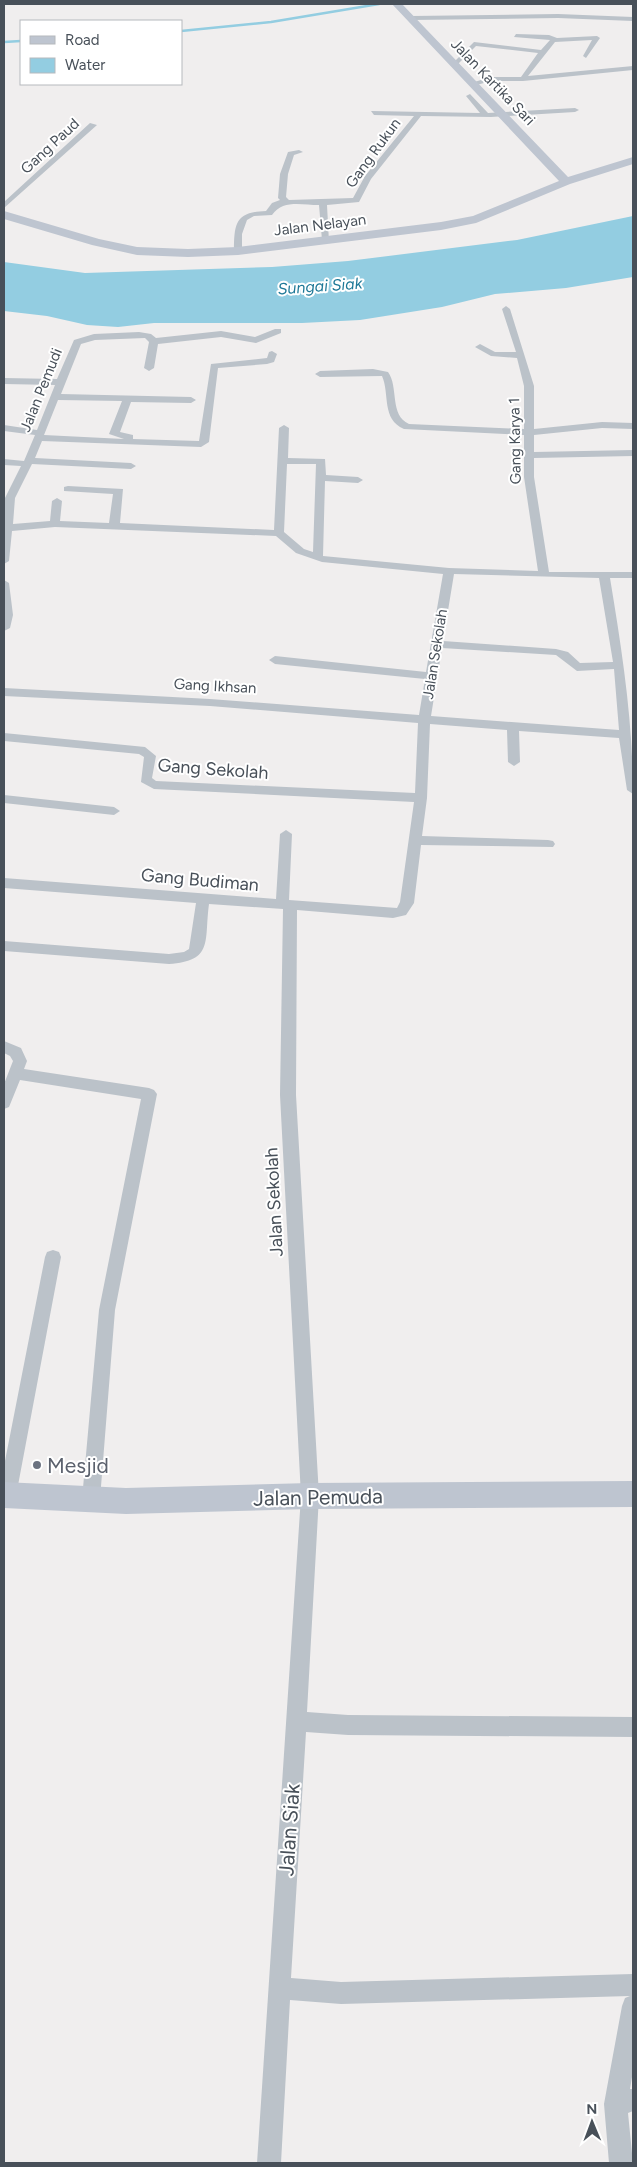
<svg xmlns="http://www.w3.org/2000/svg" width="637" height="2167" font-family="Figtree,sans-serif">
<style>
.water{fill:#93cde1}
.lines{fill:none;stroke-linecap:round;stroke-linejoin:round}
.stream{stroke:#93cde1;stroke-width:2.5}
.street{fill:#bbc2c9;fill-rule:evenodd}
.secondary{fill:#bec5d0;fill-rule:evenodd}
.worship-dot{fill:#6b7280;stroke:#fff;stroke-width:2}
.labels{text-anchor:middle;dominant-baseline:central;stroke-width:4;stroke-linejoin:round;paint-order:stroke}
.far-street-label{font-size:15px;fill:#485059;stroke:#fff}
.far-water-label{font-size:16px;font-style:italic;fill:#1d7897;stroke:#fff}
.street-label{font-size:18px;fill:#485059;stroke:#fff}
.near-worship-label{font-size:21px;fill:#5b616d;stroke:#fff;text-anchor:start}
.near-street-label{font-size:21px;fill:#485059;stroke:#fff}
</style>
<rect width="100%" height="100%" fill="#f0eeee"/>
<!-- water -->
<path class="water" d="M633 216V277L566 288 495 294 442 307 360 320 302 323H154L118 327 87 325 47 316 4 311V262L85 273 272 267 348 261 517 240Z"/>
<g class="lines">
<!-- stream -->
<path class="stream" d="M181 31 271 22 379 4
M4 42 21 41"/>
<!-- street -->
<path class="street" d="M558 14 633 17V21L558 18 412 20 409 18 412 16Z
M516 34 549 35 557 38 597 36 600 38 586 58 583 56 592 40 555 42 528 76 633 66V70L523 81H491L473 86 471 83 491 77H521L538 53 476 46 457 65 452 64 474 42 541 50 550 40 514 37Z
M470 94 488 113 575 108 579 110 575 112 491 117 421 116 371 179 359 202 327 205 329 242 322 240 319 205C302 205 283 199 272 215L254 216 247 220 242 234V251L238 253 234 251C234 223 236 212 266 211L272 203 280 200 278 198 280 174 288 152 299 150 303 152 294 155 288 174 286 197 289 200 353 198 365 176 414 116 374 115 371 111 480 113 466 96Z
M90 123 97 125 4 208V202Z
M506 306 510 309 534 386V429L602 422 633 423V429L602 428 534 435V452L633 450V456L534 458V477L549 572H633V578H610C622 651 633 721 633 794L627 790 619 738 519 731 520 762 514 766 508 762 507 730 430 724 427 798 422 836 548 840 553 841 555 844 553 847 421 845 414 903 406 915 393 918 297 910 296 1095 319 1496 307 1712 348 1715 633 1717V1737L348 1735 306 1732 291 1978 341 1982 633 1974V2071L630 2089H633V2111L628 2113 633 2163H609L604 2104 622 2006 625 1998 630 1996 341 2004 290 2000 281 2163H257L301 1496 280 1095 283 909 209 904C204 941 214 961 169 964L4 951V941L169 954 184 952 189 949 196 903 4 888V878L276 899 280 834 286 830 292 834 289 900 397 908 400 902 414 802 154 789 141 782 144 757 139 754 4 741V733L145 747 156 756 152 778 156 781 415 793 418 723 210 706 4 696V688L210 699 419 715 425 679 275 664 269 660 275 656 426 672 443 574 322 562 296 553 276 536 55 527 12 531 9 561 4 564 5 498 21 466 4 465V459L24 461 35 435 4 431V425L37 430 55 385 4 384V378L57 379 74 340 94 334 139 332 151 334 156 338 221 331 255 337 275 329H281V333L256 343 221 337 158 344 154 368 149 371 144 368 149 342 145 338 95 340 81 344 61 394 191 397 196 400 191 403 131 402 120 432 133 435V439L199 441 211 364 267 358 269 352 272 351 277 354 274 362 267 364 218 368 209 442 201 447 42 441 35 458 131 463 136 466 131 469 32 464 15 498 13 524 50 521 52 501 57 498 62 501 60 521 109 523 113 494 64 491V487L68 486 123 489 120 523 274 530 279 428 284 425 289 428 288 458 325 459 326 475 358 477 363 480 358 483 325 481 323 556 449 568 538 571 524 477V435L404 429C381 419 390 394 382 376L320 377 315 374 320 371 373 369 388 372C399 387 389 415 409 424L524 429V386L517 358 491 356 475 347 480 344 495 352H516L502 309ZM58 400 122 401 109 434 124 439 44 435ZM287 464H316L313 552 304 549 284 532ZM454 574 599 578 613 662 580 663 568 652 556 649 443 641ZM442 648 556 655 577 671 614 669 619 730 431 716Z
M4 580 9 583 13 615 10 628 4 631Z
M4 795 114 807 120 811 114 815 4 803Z
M4 1041 21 1048 27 1061 24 1069 149 1088 154 1090 157 1094 115 1310 100 1499 97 1505 91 1508 85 1505 82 1499 99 1310 141 1099 20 1080 9 1107 4 1109V1084L13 1061 10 1056 4 1053Z
M53 1250 59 1252 61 1257 16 1496 13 1502 7 1505 4 1504V1466L45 1257 47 1252Z"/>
<!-- secondary -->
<path class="secondary" d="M392 4H402L568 177 633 157V164L570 184 476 223 441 230 238 255 188 257 137 255 92 245 4 219V211L99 239 137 247 188 249 238 247 441 222 473 216 559 181Z
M633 1481V1507L310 1509 126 1514 4 1508V1482L126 1488 310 1483Z"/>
</g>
<!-- markers -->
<circle class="worship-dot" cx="37" cy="1465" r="5"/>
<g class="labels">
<!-- far-street labels -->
<g class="far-street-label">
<text transform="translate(493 82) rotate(46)">Jalan Kartika Sari</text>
<text transform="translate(50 146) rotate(-43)">Gang Paud</text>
<text transform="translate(373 153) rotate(-54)">Gang Rukun</text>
<text transform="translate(320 225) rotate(-7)">Jalan Nelayan</text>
<text transform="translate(41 390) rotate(-68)">Jalan Pemudi</text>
<text transform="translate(515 441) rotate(-91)">Gang Karya 1</text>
<text transform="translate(435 654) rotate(-81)">Jalan Sekolah</text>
<text transform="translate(215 686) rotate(3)">Gang Ikhsan</text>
</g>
<!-- far-water labels -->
<g class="far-water-label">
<text transform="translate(320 286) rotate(-4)">Sungai Siak</text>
</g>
<!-- street labels -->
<g class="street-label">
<text transform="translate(213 769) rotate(4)">Gang Sekolah</text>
<text transform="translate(200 880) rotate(5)">Gang Budiman</text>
<text transform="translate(274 1202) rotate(-93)">Jalan Sekolah</text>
</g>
<!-- near-worship labels -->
<g class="near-worship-label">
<text x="47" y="1465">Mesjid</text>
</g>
<!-- near-street labels -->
<g class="near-street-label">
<text transform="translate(318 1497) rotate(-1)">Jalan Pemuda</text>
<text transform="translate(289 1830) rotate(-86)">Jalan Siak</text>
</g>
</g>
<!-- border -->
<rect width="637" height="2167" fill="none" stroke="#485059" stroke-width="10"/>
<!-- legend -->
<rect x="20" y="20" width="162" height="65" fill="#ffffff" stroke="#b6b9bd"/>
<rect x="30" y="36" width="25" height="8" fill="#bec5d0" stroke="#b6b9bd"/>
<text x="65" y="45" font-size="15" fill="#485059">Road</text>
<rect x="30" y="58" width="25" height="15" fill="#93cde1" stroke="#b6b9bd"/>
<text x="65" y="70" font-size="15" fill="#485059">Water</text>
<!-- north arrow -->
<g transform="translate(592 2122) rotate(359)" stroke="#ffffff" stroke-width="4" paint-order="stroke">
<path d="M0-4L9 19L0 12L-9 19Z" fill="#485059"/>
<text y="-8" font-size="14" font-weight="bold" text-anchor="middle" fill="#485059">N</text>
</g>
</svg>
